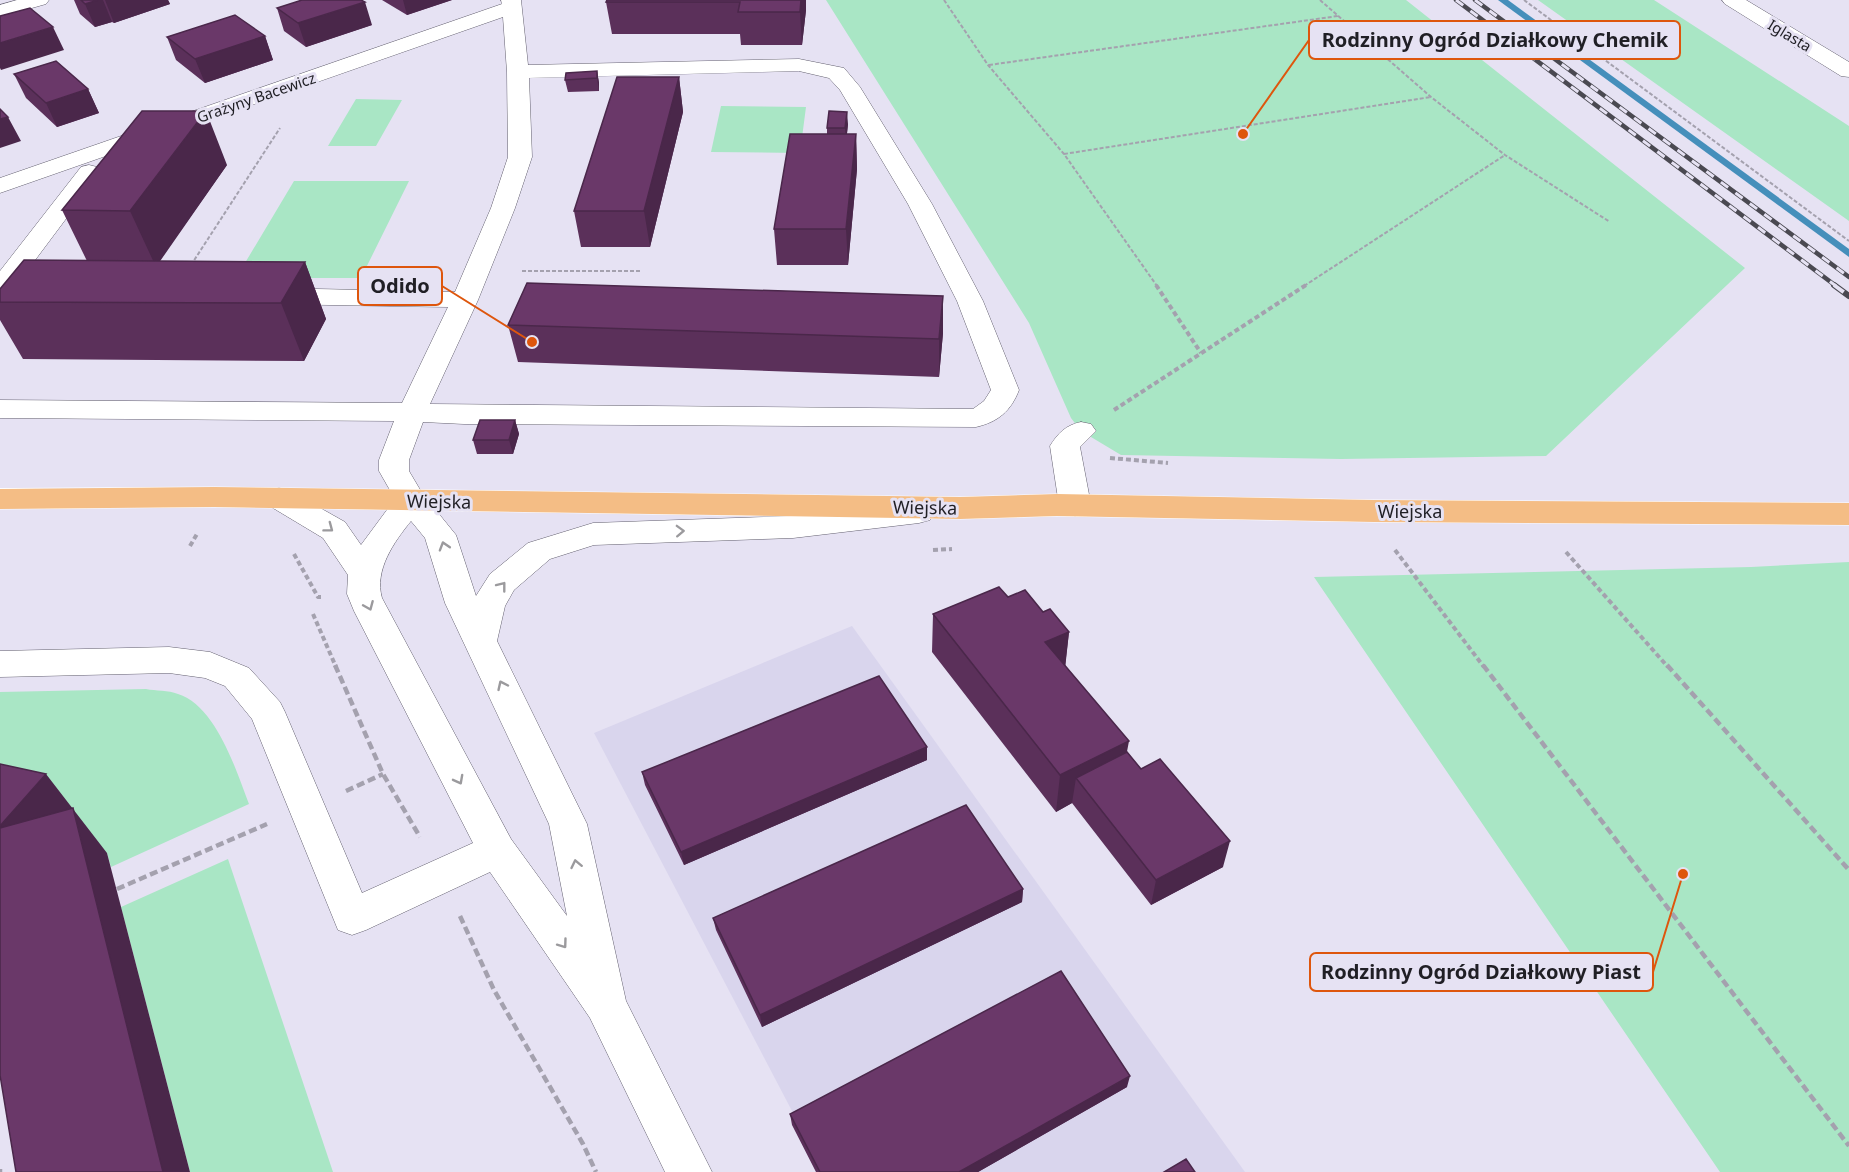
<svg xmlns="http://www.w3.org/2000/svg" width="1849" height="1172" font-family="'Noto Sans',sans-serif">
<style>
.built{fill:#d9d5ed}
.green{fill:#a9e6c5}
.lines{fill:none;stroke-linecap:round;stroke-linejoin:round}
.stream{fill:#458fbb;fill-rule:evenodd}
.minor-casing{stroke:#646170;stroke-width:1}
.major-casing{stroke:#fff;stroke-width:1}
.path-far2{stroke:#a4a1ae;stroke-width:2;stroke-dasharray:4 2;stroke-linecap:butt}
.path-far1{stroke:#a4a1ae;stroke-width:4;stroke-dasharray:5 3;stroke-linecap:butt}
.path{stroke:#a4a1ae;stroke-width:4.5;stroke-dasharray:8 4;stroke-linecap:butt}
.minor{fill:#fff;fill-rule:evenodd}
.major{fill:#f4bd85;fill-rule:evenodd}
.rail-far1-casing{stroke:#4a4951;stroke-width:4.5}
.rail-casing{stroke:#4a4951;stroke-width:6}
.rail-far1{stroke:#e6e2f3;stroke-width:3;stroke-dasharray:9;stroke-linecap:butt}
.rail{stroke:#e6e2f3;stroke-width:4;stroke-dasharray:12;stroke-linecap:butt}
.wall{fill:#5b305a}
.shaded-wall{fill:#4a274a}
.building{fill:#6a3869;stroke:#4a274a;stroke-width:1.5}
.oneway{stroke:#9b9a9d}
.labels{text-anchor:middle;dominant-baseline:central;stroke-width:6;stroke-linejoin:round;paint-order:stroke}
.far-street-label{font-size:15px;fill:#201f25;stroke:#e6e2f3}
.street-label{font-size:18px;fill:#201f25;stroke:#e6e2f3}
.leader{fill:none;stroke:#de560d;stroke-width:2}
.callout-dot{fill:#de560d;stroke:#e6e2f3;stroke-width:2}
.callout{fill:#e6e2f3;stroke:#de560d;stroke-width:2}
.callout-label{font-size:20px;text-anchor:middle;font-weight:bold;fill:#201f25}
</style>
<rect width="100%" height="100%" fill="#e6e2f3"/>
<!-- built -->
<path class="built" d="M852 626 1245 1172H824L594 733Z"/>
<!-- green -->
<path class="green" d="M826 0H1406L1745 268 1546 456 1341 459 1121 455 1081 431 1071 418 1029 323Z
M1538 0H1654L1849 126V221Z
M356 99 402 100 376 146H328Z
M721 106 806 107 800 153 711 152Z
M294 181H409L361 278H236Z
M1849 562V1172H1720L1314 577 1751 567Z
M146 689C156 691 168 690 178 694 216 706 236 770 249 804L111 867 107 853 0 801V692Z
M228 859 333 1172H190L121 907Z"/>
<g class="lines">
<!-- stream -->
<path class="stream" d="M1498 0H1508L1849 249V257Z"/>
<defs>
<path id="minor" d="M17 0H49L46 4 0 17V5Z
M501 0H521L528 65 799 59 844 68 860 87 932 204 983 301 1019 390C1011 411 998 422 976 427L464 424 423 422 409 460V471L422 493 456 535 476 596 490 574 528 543 593 523 793 516 919 501 930 504 935 512 930 520 919 523 793 538 594 545 550 559 514 590 505 606 497 641 587 824 626 1001 712 1172H665L590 1018 490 872 366 930 352 935 338 930 252 719 225 686 205 678 169 673 0 677V651L169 647 210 652 249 668 280 702 285 712 362 893 473 843 354 611 347 594 348 575 323 538 268 505 264 498 268 491 279 488 290 491 345 522 361 545 395 499 379 471V460L394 421 0 418V400L402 403 448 307 271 304 262 302 258 296 262 290 271 288 455 292 491 208 508 157 507 72 503 17 0 193V178L502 4ZM799 71 829 78 840 90 908 204 957 301 991 390 984 401 973 409 430 404 478 300 515 208 532 157 529 78ZM411 521 425 538 445 603 549 824 567 916 511 839 382 598C374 570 394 542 411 521Z
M1722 0H1746L1849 62V77L1841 76 1725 4Z
M89 165 97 167 101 172 9 295 0 297V271L81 167Z
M1081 422 1091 424 1096 431 1080 447 1091 505 1086 512 1075 516 1064 512 1059 505 1050 446C1058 433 1066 425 1081 422Z"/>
<path id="major" d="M214 487 960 497 1057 494 1374 500 1849 503V525L1374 522 1057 516 960 519 214 507 0 509V489Z"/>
</defs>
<!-- minor casing -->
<use href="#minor" class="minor-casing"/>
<!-- major casing -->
<use href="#major" class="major-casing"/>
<!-- path-far2 -->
<path class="path-far2" d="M944 0 988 65 1064 154 1157 286
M1320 0 1431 97 1505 155 1610 222
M1524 0 1849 241
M989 65 1338 16
M1064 154 1431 97
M191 265 280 128
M522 271H642
M1304 286 1505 155"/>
<!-- path-far1 -->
<path class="path-far1" d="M1156 285 1201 353
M1114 410 1306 285
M1110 458 1168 463
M190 546 197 534
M933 550 952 549
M1395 550 1484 667
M1566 552 1668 667
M294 554 318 597H321
M313 614 336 667"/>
<!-- path -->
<path class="path" d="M335 665 383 774 420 837
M1483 665 1849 1146
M1667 665 1849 870
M346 791 383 774
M117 889 267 824
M460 916 494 990 583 1144 596 1172
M0 1169V1172"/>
<!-- minor -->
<use href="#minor" class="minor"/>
<!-- major -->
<use href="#major" class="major"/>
<defs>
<path id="rail-far1" d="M1456 0 1836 286
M1475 0 1849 277"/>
<path id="rail" d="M1834 285 1849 296"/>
</defs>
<!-- rail-far1 casing -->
<use href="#rail-far1" class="rail-far1-casing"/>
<!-- rail casing -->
<use href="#rail" class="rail-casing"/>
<!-- rail-far1 -->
<use href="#rail-far1" class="rail-far1"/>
<!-- rail -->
<use href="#rail" class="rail"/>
</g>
<!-- wall -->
<path class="wall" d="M74 0H168L170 4 114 23 112 22 95 27 80 14Z
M382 0H452L407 15Z
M806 0V10L802 45H741L740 34H612L606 2Z
M277 8 372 25 306 47 284 31Z
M265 36 273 60 205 83 176 60 167 37Z
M597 71 599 83V91L568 92 565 80Z
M14 74 88 89 99 113 57 127 26 98Z
M679 77 683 112 650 247H581L574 211Z
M848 124 847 134H856L857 169 848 265H777L774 229 827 134V128Z
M227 165 159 261 305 262 326 319 304 361 23 359 0 320V289L87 261 62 210Z
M508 325 943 333 939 377 518 362Z
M515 420 519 434 513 454H477L473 440Z
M1008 597 1043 612 1069 632 1065 666 1127 752 1223 867 1151 905 1072 803 1056 812 932 652 933 614Z
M927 760 684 865 645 785 642 772Z
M1023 889 1022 902 762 1027 716 930 713 918Z
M1127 1087 978 1172H816L792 1125 790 1114Z"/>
<!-- shaded-wall -->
<path class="shaded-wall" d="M98 0H103L112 22 95 27 85 4Z
M105 0H168L170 4 114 23Z
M403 0H452L407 15Z
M801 0H806V10L802 45 800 12Z
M365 2 372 25 306 47 298 23Z
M53 27 64 50 1 70 0 68V43Z
M265 36 273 60 205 83 195 59Z
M597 71 599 83V91L597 78Z
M679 77 683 112 650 247 644 211Z
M88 89 99 113 57 127 46 103Z
M206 111 227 165 156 267 130 211Z
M847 112 848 124 846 141 845 128Z
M8 117 21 141 0 148V119Z
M856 134 857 169 848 265 846 229Z
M305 262 326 319 304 361 281 303Z
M943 296V333L939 377V339Z
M515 420 519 434 513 454 509 440Z
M1069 632 1065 669 1045 642Z
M1129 741 1122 778H1076L1072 803 1056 812 1060 775Z
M927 747V760L684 865 681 852Z
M46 774 107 853 190 1172H163L0 831V826Z
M1230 841 1223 867 1151 905 1156 880Z
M1023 889 1022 902 762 1027 760 1015Z
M1130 1076 1127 1087 978 1172H959Z"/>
<!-- building -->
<path class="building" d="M81 0H98L85 4Z
M302 0H361L365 2 298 23 277 8Z
M607 0H801L800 12H738L740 2H606Z
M30 8 53 27 0 43V16Z
M235 15 265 36 195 59 167 37Z
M56 61 88 89 46 103 14 74Z
M597 71V78L565 80 566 73Z
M617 77H679L644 211H574Z
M0 109 8 117 0 119Z
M142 111H206L130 211 62 210Z
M829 111 847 112 845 128H827Z
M790 134H856L846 229H774Z
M24 260 305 262 281 303 0 302V289Z
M527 283 943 296 939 339 508 325Z
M480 420H515L509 440H473Z
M999 587 1008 597 1025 590 1043 612 1050 609 1069 632 1045 642 1129 741 1060 775 933 614Z
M879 676 927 747 681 852 642 772Z
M1127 752 1141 769 1160 759 1230 841 1156 880 1076 778Z
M0 764 46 774 0 826Z
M966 805 1023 889 760 1015 713 918Z
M73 808 163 1172H16L0 1075V828Z
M1061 971 1130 1076 959 1172H820L790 1114Z
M1186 1159 1195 1172H1164Z"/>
<!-- one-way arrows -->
<defs><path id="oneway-chevron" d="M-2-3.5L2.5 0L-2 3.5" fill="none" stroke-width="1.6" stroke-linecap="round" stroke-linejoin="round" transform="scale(1.5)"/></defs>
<g class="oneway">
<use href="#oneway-chevron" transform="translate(329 528) rotate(37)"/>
<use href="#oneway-chevron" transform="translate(680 531) rotate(-2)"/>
<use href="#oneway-chevron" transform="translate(444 546) rotate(-107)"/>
<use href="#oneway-chevron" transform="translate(502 586) rotate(-52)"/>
<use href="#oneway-chevron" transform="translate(369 606) rotate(67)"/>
<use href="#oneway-chevron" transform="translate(502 685) rotate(-115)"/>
<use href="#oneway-chevron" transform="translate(459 780) rotate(62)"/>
<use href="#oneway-chevron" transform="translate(576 864) rotate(-102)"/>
<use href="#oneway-chevron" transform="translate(563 944) rotate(54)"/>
</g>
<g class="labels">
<!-- far-street labels -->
<g class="far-street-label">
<text transform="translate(1790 35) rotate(31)">Iglasta</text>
<text transform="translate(256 97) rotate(-19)">Grażyny Bacewicz</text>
</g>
<!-- street labels -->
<g class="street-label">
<text transform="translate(439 501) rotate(1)">Wiejska</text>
<text transform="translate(925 507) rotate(1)">Wiejska</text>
<text x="1410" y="511">Wiejska</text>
</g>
</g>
<!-- callouts -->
<path class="leader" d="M1243 134L1309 40M532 342L442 286M1683 874L1653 972"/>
<g class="callout-dot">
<circle cx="1243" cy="134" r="6"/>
<circle cx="532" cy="342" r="6"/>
<circle cx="1683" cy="874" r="6"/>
</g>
<g class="callout">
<rect x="1309" y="21" width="371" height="38" rx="6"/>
<rect x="358" y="267" width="84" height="38" rx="6"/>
<rect x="1310" y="953" width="343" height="38" rx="6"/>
</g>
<g class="callout-label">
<text x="1495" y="47">Rodzinny Ogród Działkowy Chemik</text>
<text x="400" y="293">Odido</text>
<text x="1481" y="979">Rodzinny Ogród Działkowy Piast</text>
</g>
</svg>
